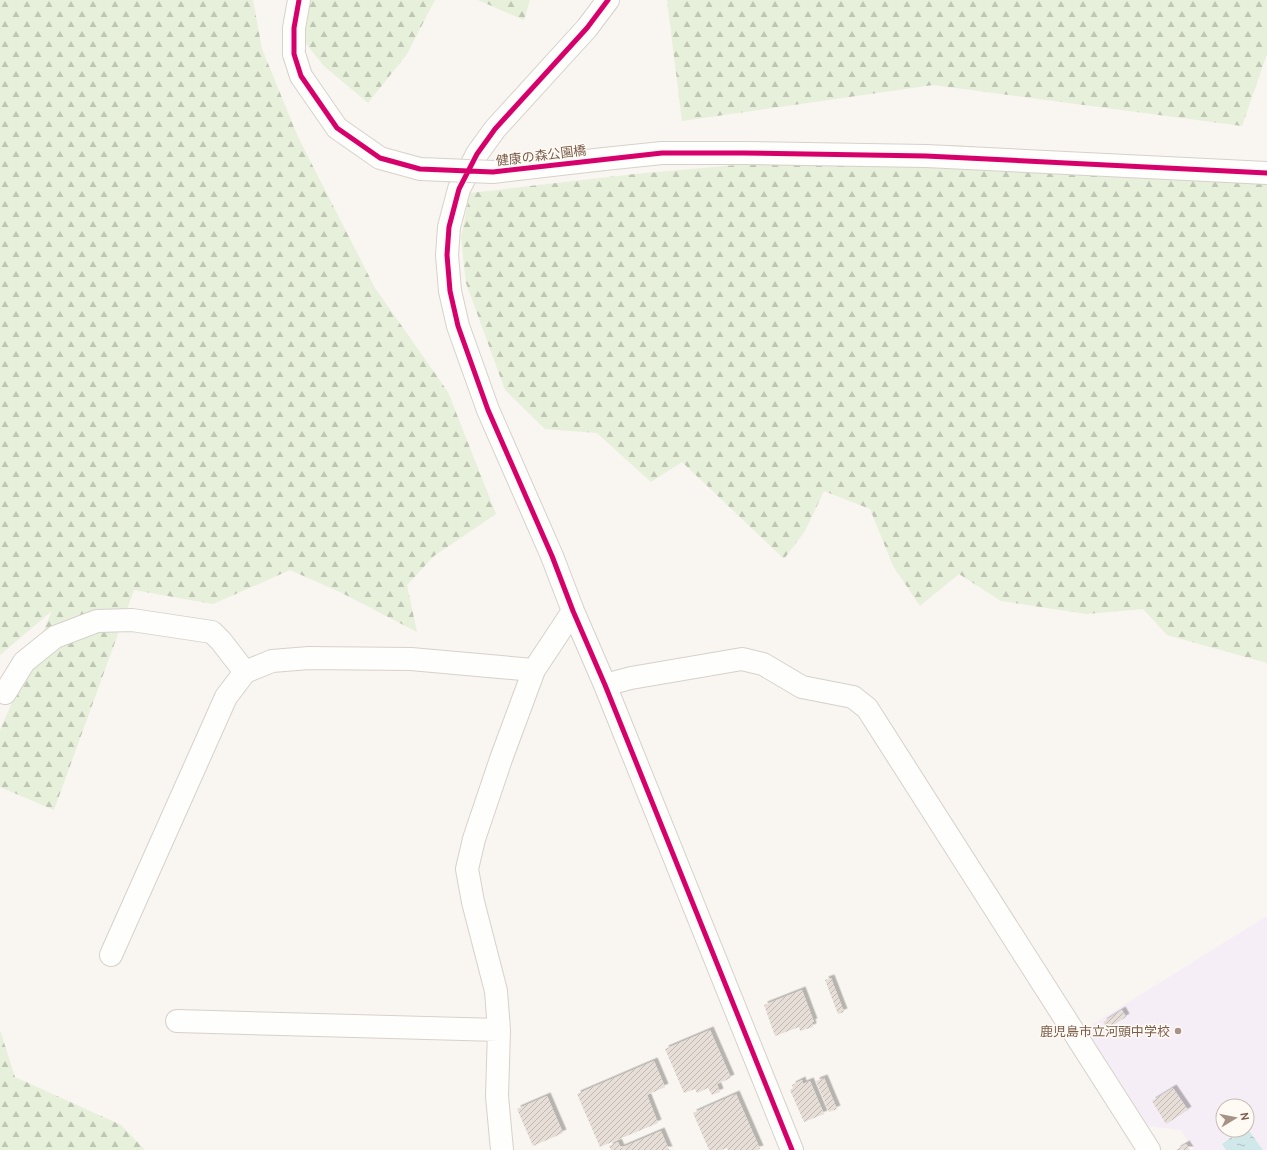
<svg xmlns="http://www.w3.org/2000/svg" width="1267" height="1150" font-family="Cabin,'Noto Sans JP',sans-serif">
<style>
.education{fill:#f6eef6;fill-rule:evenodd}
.forest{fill:url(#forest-firs)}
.water{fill:url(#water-ripples)}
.building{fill:url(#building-hatch);filter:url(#shadow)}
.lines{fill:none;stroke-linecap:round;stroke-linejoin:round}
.minor-casing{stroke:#d7d1cb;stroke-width:24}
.minor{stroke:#fefefd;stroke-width:22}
.minor-bridge-casing{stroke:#d7d1cb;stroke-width:24;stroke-linecap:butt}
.minor-bridge{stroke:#fefefd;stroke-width:22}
.cycleway-casing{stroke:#fffaf3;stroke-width:8}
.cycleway{stroke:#d6006c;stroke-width:5}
.poi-dot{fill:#a69286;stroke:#fffaf3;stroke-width:1.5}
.labels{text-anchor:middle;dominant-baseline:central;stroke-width:3;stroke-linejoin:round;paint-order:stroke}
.street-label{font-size:13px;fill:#7a5c4d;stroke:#fffaf3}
.poi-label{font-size:13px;fill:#7a5c4d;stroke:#fffaf3;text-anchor:end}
</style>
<defs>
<pattern id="forest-firs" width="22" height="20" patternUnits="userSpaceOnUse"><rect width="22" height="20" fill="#e7f0db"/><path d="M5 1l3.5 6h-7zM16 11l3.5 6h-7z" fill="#c0c6b4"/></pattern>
<pattern id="water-ripples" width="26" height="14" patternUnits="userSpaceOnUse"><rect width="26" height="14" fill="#d0e8ea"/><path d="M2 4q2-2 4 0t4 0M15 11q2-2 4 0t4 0" fill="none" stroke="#aebfc0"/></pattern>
<pattern id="building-hatch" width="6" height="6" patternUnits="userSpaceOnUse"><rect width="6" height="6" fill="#e6ded7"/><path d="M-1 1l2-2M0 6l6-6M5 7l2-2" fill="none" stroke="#bfb7b1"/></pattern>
<filter id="shadow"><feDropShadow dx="3.5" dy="-3.5" stdDeviation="0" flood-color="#0004"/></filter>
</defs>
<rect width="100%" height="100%" fill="#f9f5f0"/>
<!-- education -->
<path class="education" d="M1267 916V1150H1194L1181 1130 1146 1126 1088 1036 1090 1026ZM1223 1106H1247V1130H1223Z"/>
<!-- forest -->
<path class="forest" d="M0 0H253L262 49 298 137 375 288 448 392 496 514 434 556 407 585 417 632 340 592 290 570 213 604 134 590 54 810 0 787V730L52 611 0 655Z
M289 0H435L407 54 368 103 324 66 307 45Z
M478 0H530L524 20Z
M667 0H1267V54L1242 126 933 85 682 121Z
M957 145 1021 152 1267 163V663L1167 635 1143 609 1086 614 1001 601 959 574 920 606 893 566 870 509 824 491 805 531 784 559 682 462 651 482 597 433 545 429 505 390 466 283 461 237 470 193 635 174Z
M0 1030 15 1077 121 1125 145 1150H0Z"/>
<!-- water -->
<path class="water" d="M1247 1128 1263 1150H1226L1222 1144 1241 1130H1247Z"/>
<!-- building -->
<path class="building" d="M831 978 844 1012 838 1014 825 980Z
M802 990 814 1022H812L813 1027 800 1031 799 1027 775 1036 764 1005Z
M1122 1010 1126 1017 1107 1029 1103 1022Z
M710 1030 731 1078 717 1084 720 1092 712 1095 708 1088 697 1093 695 1089 684 1093 665 1049Z
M654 1061 665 1087 647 1095 658 1123 600 1147 577 1094Z
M824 1078 837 1109 829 1112 816 1081Z
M802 1080 803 1084 810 1081 824 1114 804 1122 790 1090 793 1088 792 1085Z
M1173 1088 1188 1110 1166 1124 1152 1101Z
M736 1094 760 1149 756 1150H728L727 1148 721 1150H709L693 1113Z
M547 1096 563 1133 533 1146 517 1109Z
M661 1131 669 1150H611L609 1146 618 1142 621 1148Z
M1186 1144 1190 1150H1176Z"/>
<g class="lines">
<defs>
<path id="minor" d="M608 0 587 28 495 129 477 154 459 189 449 227 447 255 450 291 458 326 488 410 552 556 573 611 605 685 792 1150
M294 54V28L299 0
M604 159 662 153H743L926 156 1267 173
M605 685 631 678 742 659 763 664 802 687 853 697 867 708 1149 1150
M5 693 24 662 55 637 97 621 132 620 212 632 221 641 245 672
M111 955 226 697 245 672 272 661 309 658 411 659 534 670
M177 1021 499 1030
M502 1150 497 1096 499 1030 496 991 473 902 467 869 474 839 501 759 534 670 573 611"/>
</defs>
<!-- minor casing -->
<use href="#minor" class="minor-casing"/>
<!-- minor -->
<use href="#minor" class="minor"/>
<defs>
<path id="minor-bridge" d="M294 54 301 76 337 128 380 158 420 169 493 172 604 159"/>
</defs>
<!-- minor-bridge casing -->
<use href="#minor-bridge" class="minor-bridge-casing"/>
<!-- minor-bridge -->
<use href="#minor-bridge" class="minor-bridge"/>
<defs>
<path id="cycleway" d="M299 0 294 28V54L301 76 337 128 380 158 420 169 493 172 662 153H743L926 156 1267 173
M608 0 587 28 495 129 477 154 459 189 449 227 447 255 450 291 458 326 488 410 552 556 573 611 605 685 792 1150"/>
</defs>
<!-- cycleway casing -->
<use href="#cycleway" class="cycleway-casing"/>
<!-- cycleway -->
<use href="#cycleway" class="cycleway"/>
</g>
<!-- markers -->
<circle class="poi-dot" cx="1178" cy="1031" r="4"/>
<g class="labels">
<!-- street labels -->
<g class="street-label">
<text transform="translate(541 155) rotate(-7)">健康の森公園橋</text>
</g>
<!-- poi labels -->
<g class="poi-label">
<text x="1170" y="1031">鹿児島市立河頭中学校</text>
</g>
</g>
<!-- north arrow -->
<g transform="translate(1235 1118) rotate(80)"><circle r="19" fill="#fffaf3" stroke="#cabbb1"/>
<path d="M0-3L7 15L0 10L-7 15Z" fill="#a69286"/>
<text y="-6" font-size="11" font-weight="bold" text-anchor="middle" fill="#7a5c4d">N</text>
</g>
</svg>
